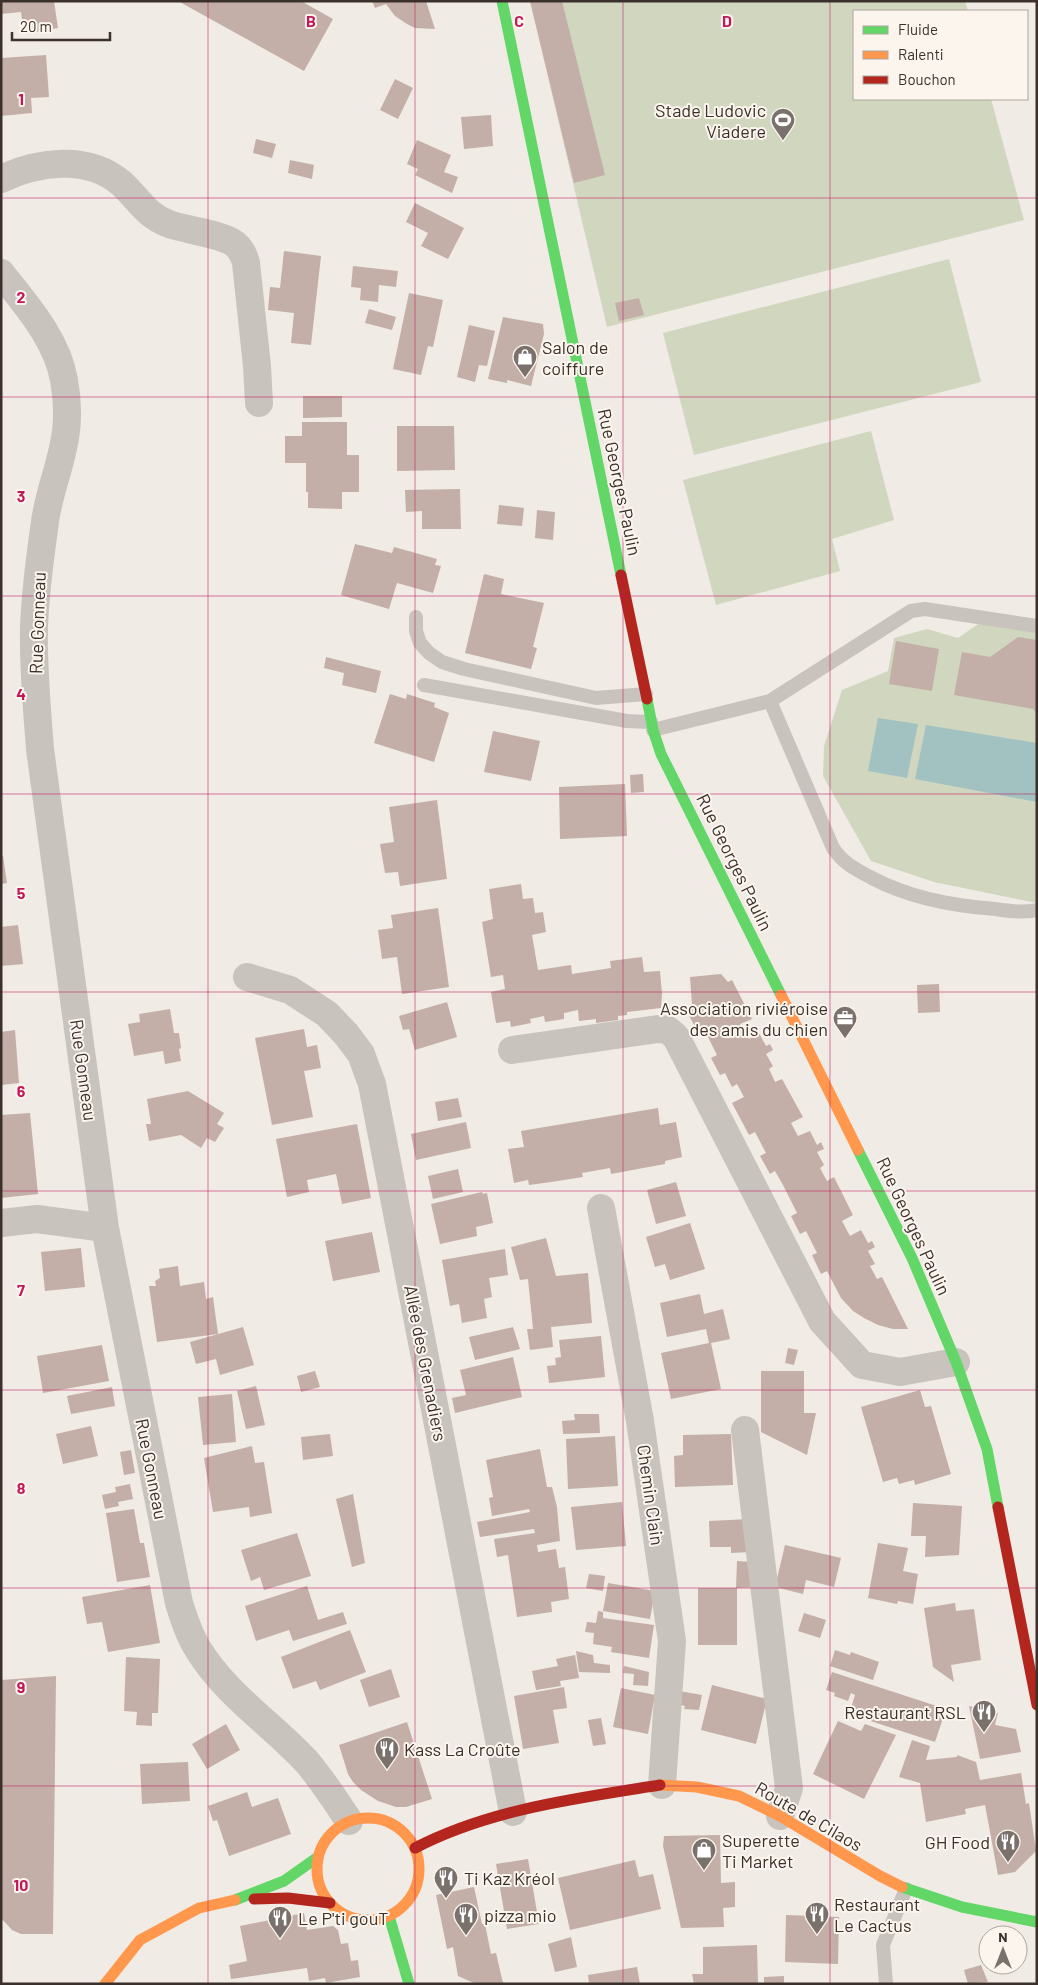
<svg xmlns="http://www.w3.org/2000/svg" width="1038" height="1985" font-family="Barlow,sans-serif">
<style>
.green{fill:#d1d6bf}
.water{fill:#a1c2c1}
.building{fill:#c3afa7}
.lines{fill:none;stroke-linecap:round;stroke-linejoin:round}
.lane{stroke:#c9c3be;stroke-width:14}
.street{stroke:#c9c3be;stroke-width:28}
.fast{stroke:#63d668;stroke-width:11}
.slow{stroke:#ff974d;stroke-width:11}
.jam{stroke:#b3261e;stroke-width:11}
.grid{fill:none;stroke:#c2185b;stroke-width:1;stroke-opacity:0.55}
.labels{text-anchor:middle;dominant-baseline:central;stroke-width:4;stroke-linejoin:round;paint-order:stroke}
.poi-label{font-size:18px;fill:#3b302b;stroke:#fbf5ee;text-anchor:start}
.street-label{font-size:18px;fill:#3b302b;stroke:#fbf5ee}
.grid-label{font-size:16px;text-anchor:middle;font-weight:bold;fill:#c2185b;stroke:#fbf5ee;stroke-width:4;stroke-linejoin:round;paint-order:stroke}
</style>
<rect width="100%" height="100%" fill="#f0ebe5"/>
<!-- green -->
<path class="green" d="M530 1H965L968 11H854V99H991L1024 220 607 327Z
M949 259 981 382 694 455 663 333Z
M871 431 894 520 832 539 840 571 716 605 683 480Z
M981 622 1037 631V903L934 882 871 861 823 776 824 746 842 690 888 671 894 638 927 629 958 638Z"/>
<!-- water -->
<path class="water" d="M878 718 918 724 907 778 868 771Z
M926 725 1037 743V802L915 779Z"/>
<!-- building -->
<path class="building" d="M1 1H54L58 28 24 34 21 12 1 14Z
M178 1H301L333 19 304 71Z
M372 1H426L435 29 415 28 407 24 395 16 386 4 375 8Z
M530 1H562L605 175 574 183Z
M46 55 49 97 31 98 32 113 1 116V58Z
M395 79 413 88 398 119 380 110Z
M491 115 493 146 464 149 461 117Z
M256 139 276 144 272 158 253 153Z
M417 140 451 155 444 172 458 177 452 193 415 175 418 169 407 164Z
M290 160 314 165 312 179 288 173Z
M415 203 464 228 448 259 421 246 428 233 406 222Z
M284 251 321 256 311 345 291 343 294 313 268 310 270 287 280 288Z
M353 266 398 271 396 287 379 285 378 302 360 300 361 288 351 287Z
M409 293 443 300 433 347 428 346 421 375 393 369Z
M639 298 644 315 619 321 615 303Z
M369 309 396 317 392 330 365 323Z
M503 317 543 324 544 334 531 386 507 380V383L488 379Z
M469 325 495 331 487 366 479 365 475 382 457 377Z
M303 396H342V417L303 418Z
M302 422H347V455H359V492H342V509L308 508V492H306V463H285V436H302Z
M397 426H454L455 470 397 471Z
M460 489 461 529H422V511L406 512 405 490Z
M499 505 524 508 522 526 497 524Z
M537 510 555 512 553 540 535 538Z
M355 544 392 553 394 547 437 559 435 565 441 566 433 593 397 583 389 609 341 595Z
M484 574 504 579 501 594 544 603 533 647 537 648 531 669 465 653Z
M1018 637 1037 640V714L1033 709 954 695 962 652 990 657Z
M896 641 939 649 932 691 889 684Z
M326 657 381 671 376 693 342 685 344 673 324 668Z
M390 694 406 699 407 694 435 703 434 707 449 713 434 762 374 743Z
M493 731 540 741 531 781 484 772Z
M643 774 644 792 631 793 630 775Z
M625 784 627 836 560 839 559 787Z
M437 800 447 879 400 886 398 872 385 873 380 844 394 842 389 807Z
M1 856H3L7 883 1 884Z
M521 884 523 899 533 898 535 913 543 912 546 932 532 935 538 970 571 965 572 974 611 968 610 961 642 957 644 972 660 971 662 994 661 1008 627 1012V1015L618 1016V1020L596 1023V1019L579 1021 578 1010 564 1013V1019L545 1022 544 1016 530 1019 531 1023 511 1027 510 1021 496 1023 491 992 505 989 503 975 491 977 482 922 493 919 489 889Z
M438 908 449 987 402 994 397 957 382 959 378 930 393 928 391 915Z
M18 925 23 964 1 966V927Z
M721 974 728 982 732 980 752 1019 740 1024 749 1039 759 1033 766 1046 770 1044 773 1050 766 1054 773 1066 769 1069 775 1082 782 1079 803 1117 791 1123 798 1136 810 1131 817 1145 821 1142 824 1149 817 1152 824 1165 820 1168 827 1181 834 1177 853 1215 842 1221 850 1236 861 1230 868 1243 872 1241 875 1247 868 1251 875 1264 870 1266 877 1279 882 1277 908 1329H893L878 1325 864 1318 853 1311 841 1298 827 1271 821 1274 812 1255 817 1253 806 1231 800 1234 791 1216 797 1213 783 1185 775 1171 770 1174 760 1156 766 1153 755 1132 749 1135 732 1103 744 1097 737 1084 732 1087 725 1073 720 1075 711 1058 717 1055 706 1033 700 1036 685 1008 692 1004 690 977Z
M939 984 940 1012 918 1013 917 985Z
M447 1002 457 1037 415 1050 409 1029 403 1030 399 1016Z
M170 1009 174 1033H179L181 1048 179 1049 181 1061 165 1064 163 1051 134 1056 128 1024 140 1022 139 1014Z
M304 1029 307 1047 317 1045 321 1068 304 1071 313 1117 272 1125 255 1038Z
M15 1030 19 1083 1 1085V1032Z
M188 1091 224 1113 217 1124 224 1128 215 1142 207 1138 201 1148 181 1135 149 1141 146 1124H151L147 1099Z
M458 1098 462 1117 438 1121 435 1102Z
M658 1108 660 1125 676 1122 682 1157 665 1161V1164L611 1174 610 1168 582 1173 583 1177 551 1182 529 1185 528 1180 514 1183 508 1149 524 1147 521 1131Z
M30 1113 38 1194 1 1198V1115Z
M466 1122 471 1148 416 1160 411 1134Z
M357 1124 371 1198 342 1204 336 1174 307 1180 309 1192 287 1197 276 1139Z
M458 1169 463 1192 433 1199 428 1176Z
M676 1182 686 1216 656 1224 647 1190Z
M482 1192 483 1194 487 1193 493 1223 476 1227 477 1236 440 1244 431 1204Z
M690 1223 705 1269 670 1280 665 1264 655 1267 646 1237Z
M372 1232 380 1272 333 1281 325 1241Z
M546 1238 556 1276 588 1273 592 1323 551 1327 553 1347 530 1350 527 1329H533L528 1279 520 1280 511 1247Z
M81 1248 85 1287 45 1291 41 1252Z
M505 1249 508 1275 489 1278 492 1297 484 1299 487 1318 462 1323 459 1304 450 1306 442 1260Z
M178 1266 180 1286 204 1282 206 1299 213 1297 218 1334 157 1342 149 1286H156L155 1281 160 1278 159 1269Z
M700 1294 704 1314 723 1309 730 1339 711 1343 721 1389 671 1399 661 1353 709 1343 706 1329 667 1337 660 1303Z
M243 1327 254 1365 220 1375 216 1359 196 1364 190 1342Z
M513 1327 520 1349 475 1360 469 1337Z
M601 1336 605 1377 549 1383 547 1366 556 1365 555 1358 561 1357 559 1340Z
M102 1345 109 1381 43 1393 37 1356Z
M788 1348 798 1350 794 1365 785 1363Z
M513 1357 522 1397 455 1413 452 1398 466 1395 460 1370Z
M315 1371 320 1387 301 1392 297 1376Z
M761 1371H804V1413H816L807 1455 761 1432Z
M256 1386 265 1425 246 1429 237 1391Z
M112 1387 115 1406 71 1414 67 1396Z
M920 1390 925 1407 931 1406 951 1474 915 1485 914 1480 899 1484 897 1478 883 1482 861 1407Z
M232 1394 236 1442 203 1445 198 1397Z
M574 1414H599L600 1433 563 1434 562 1421 575 1420Z
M91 1426 98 1456 63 1464 56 1434Z
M330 1434 333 1456 303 1460 301 1437Z
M731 1434 733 1485 675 1487 674 1456 683 1455V1435Z
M615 1436 618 1486 568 1489 566 1439Z
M252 1446 255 1463 264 1462 272 1513 250 1517 249 1507 213 1512 204 1458Z
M540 1449 547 1487H552L557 1507 560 1541 537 1545 538 1552 556 1549 559 1568 565 1567 569 1599 551 1602 552 1612 517 1617 508 1555 497 1557 494 1539 535 1533 534 1529 480 1537 477 1522 530 1512 529 1509 492 1516 489 1498 493 1497 486 1460Z
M131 1450 135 1473 124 1475 120 1452Z
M130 1484 133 1499 118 1502 119 1506 105 1509 102 1495 116 1492 115 1487Z
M353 1494 365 1563 352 1567 336 1499Z
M622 1502 626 1546 576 1550 571 1507Z
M913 1503 962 1506 959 1555 925 1557 926 1536H911Z
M134 1509 140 1543H144L150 1577 117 1582 106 1513Z
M749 1519 750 1552 731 1553V1547H710L709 1521Z
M297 1533 311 1576 264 1590 260 1577 251 1581 241 1550Z
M878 1543 908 1548 903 1571 918 1574 913 1604 898 1601 897 1604 868 1598Z
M785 1545 841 1558 834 1587 806 1580 803 1594 775 1587Z
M737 1561 755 1562 757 1587 737 1588V1645H698V1588H736Z
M589 1574 605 1576 603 1591 586 1588Z
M608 1583 655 1591 650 1619 603 1611Z
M150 1585 160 1643 108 1652 102 1622 87 1624 82 1597Z
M307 1586 318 1620 343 1612 347 1624 293 1641 289 1630 256 1641 245 1606Z
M955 1603 956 1611 974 1609 981 1660 951 1665 954 1682 933 1667 924 1608Z
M598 1611 603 1612V1618L654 1625 649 1658 611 1652 612 1647 593 1644 594 1633 585 1632 587 1622 596 1623Z
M804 1613 826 1620 820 1638 798 1631Z
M350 1630 366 1672 320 1690 316 1681 293 1689 281 1657Z
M835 1650 850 1655 851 1652 879 1662 873 1680 830 1666Z
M576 1651 593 1655 594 1663 610 1665V1673L579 1672Z
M575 1655 579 1678 560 1681 561 1686 536 1690 532 1671 558 1666 556 1659Z
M126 1657 160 1659 158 1713H152V1726L136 1725 137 1712 124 1711Z
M624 1666 649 1672 648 1686 633 1685 634 1674 623 1673Z
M391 1669 400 1697 369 1707 360 1680Z
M832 1672 946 1709 935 1742 849 1714 855 1695 851 1693 848 1701 834 1696 835 1693 826 1690Z
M56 1676 53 1934H21L12 1930 1 1918V1680Z
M712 1685 767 1699 756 1744 701 1730Z
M564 1687 567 1708 553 1710 559 1743 523 1749 514 1696Z
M621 1688 655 1695 648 1734 613 1727Z
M679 1691 702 1695 699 1710 684 1709 685 1706 676 1704Z
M969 1706 998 1713 995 1725 1016 1729 1021 1752 980 1759Z
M601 1718 606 1744 593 1746 588 1720Z
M838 1721 861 1731 865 1724 896 1735 864 1799 813 1774Z
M407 1722 432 1799 406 1807H396L378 1801 361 1790 353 1782 348 1774 339 1745Z
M226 1724 240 1750 207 1769 192 1744Z
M912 1740 930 1746 926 1760 957 1757V1755L976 1762 980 1780 1021 1773 1026 1804 1029 1803 1036 1851 1015 1872 998 1875 985 1805 965 1809 966 1814 926 1822 920 1783 899 1777Z
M188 1762 190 1801 142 1804 140 1764Z
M247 1792 252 1807 278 1798 291 1834 229 1856 217 1820 213 1821 208 1806Z
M720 1835 721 1883 735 1882V1907L723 1908 724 1927 681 1928 663 1846 664 1836Z
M528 1859 539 1924 507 1929 496 1864Z
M635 1860 639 1877 653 1874 661 1909 570 1930 558 1878Z
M474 1887 482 1924H485L491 1954 496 1953 503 1983 476 1984 458 1976 453 1947 447 1949 436 1895Z
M304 1913 307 1930 333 1926 338 1930 341 1944 348 1943 351 1961 358 1960 360 1977 326 1983 325 1978 309 1981 307 1968 231 1979 229 1965 247 1961 240 1926Z
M786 1915 839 1917 838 1964 785 1962Z
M571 1937 577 1967 555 1972 548 1944Z
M757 1945 758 1984H694L692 1974H703V1947Z
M981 1965 988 1982 968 1984 964 1970Z
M637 1967 640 1984H589L588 1975Z
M784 1976V1984H764V1977Z"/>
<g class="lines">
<!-- lane -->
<path class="lane" d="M416 617V631L420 643 429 653 442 662 464 669 596 698 646 694
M424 685 627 721 651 722
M770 701 833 848C844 864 855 869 872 878 910 898 952 906 995 909 1009 911 1023 913 1037 910
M653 730 770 701 911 611 925 609 1037 626
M886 1984 883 1945 906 1889"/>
<!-- street -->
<path class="street" d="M1 179C37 162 87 154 121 183 138 198 145 215 169 224 185 230 223 234 235 244 241 249 244 255 246 263L257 366 259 403
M1 273C26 305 57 339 64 380 68 402 68 427 63 448 58 473 48 497 45 522 40 557 35 592 34 628 33 668 37 709 40 749L105 1228 179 1603C184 1619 189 1635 198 1649 225 1694 272 1724 307 1762 323 1781 336 1801 349 1821
M247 977 290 990 327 1014 346 1034 361 1054 372 1084 513 1812
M512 1050 658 1029 668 1030 676 1037 822 1321 862 1365 900 1372 956 1362
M601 1208 640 1421 672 1641 662 1785
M1 1223 37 1219 105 1228
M745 1430 789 1788 780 1816"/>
<!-- fast -->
<path class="fast" d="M502 1 621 575
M647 699 653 730 661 754 781 995
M858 1150 912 1258 956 1362 987 1449 998 1507
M902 1887 962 1907 1037 1922
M235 1900 284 1881 318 1857
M389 1916 409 1984"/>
<!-- slow -->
<path class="slow" d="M781 995 858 1150
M660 1785 697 1787 739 1796 780 1816 880 1876 902 1887
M317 1869a51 51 0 1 1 102 0a51 51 0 1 1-102 0Z
M105 1984 140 1940 199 1908 235 1900"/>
<!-- jam -->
<path class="jam" d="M621 575 647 699
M998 1507 1037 1705
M415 1848C490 1809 578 1798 660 1785
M254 1899 288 1898 330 1903"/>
</g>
<!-- grid -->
<path class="grid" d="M208 1V1984M415 1V1984M623 1V1984M830 1V1984M1 198H1037M1 397H1037M1 596H1037M1 794H1037M1 992H1037M1 1191H1037M1 1390H1037M1 1588H1037M1 1786H1037"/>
<!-- icons -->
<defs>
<symbol id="stadium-pin" viewBox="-11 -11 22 30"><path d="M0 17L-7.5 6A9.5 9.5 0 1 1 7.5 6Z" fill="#7a716c" stroke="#fbf5ee"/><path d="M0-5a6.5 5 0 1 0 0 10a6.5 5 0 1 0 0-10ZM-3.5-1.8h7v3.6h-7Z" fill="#fff"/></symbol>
<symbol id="shop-pin" viewBox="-11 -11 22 30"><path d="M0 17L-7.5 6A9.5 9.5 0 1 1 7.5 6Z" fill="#7a716c" stroke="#fbf5ee"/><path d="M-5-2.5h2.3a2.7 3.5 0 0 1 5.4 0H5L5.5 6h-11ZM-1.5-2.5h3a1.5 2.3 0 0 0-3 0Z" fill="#fff"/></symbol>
<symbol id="office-pin" viewBox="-11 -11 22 30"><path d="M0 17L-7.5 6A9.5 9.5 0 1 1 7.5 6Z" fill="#7a716c" stroke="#fbf5ee"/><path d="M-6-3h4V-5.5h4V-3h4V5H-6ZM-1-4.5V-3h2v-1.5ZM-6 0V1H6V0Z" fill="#fff"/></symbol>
<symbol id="restaurant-pin" viewBox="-11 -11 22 30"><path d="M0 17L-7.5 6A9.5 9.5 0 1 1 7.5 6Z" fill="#7a716c" stroke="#fbf5ee"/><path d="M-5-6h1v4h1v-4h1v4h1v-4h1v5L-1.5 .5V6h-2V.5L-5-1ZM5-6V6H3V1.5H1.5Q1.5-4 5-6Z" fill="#fff"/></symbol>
</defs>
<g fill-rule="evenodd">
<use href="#stadium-pin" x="769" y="106" width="28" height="38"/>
<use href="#shop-pin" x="511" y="343" width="28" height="38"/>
<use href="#office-pin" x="831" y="1004" width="28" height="38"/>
<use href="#restaurant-pin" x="970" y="1698" width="28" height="38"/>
<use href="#restaurant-pin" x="373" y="1735" width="28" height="38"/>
<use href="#restaurant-pin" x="994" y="1828" width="28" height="38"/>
<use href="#shop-pin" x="690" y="1836" width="28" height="38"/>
<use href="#restaurant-pin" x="432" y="1864" width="28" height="38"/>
<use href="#restaurant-pin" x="803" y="1900" width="28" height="38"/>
<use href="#restaurant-pin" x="452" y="1901" width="28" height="38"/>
<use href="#restaurant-pin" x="266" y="1904" width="28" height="38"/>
</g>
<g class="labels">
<!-- poi labels -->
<g class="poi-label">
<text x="766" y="110" text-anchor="end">Stade Ludovic<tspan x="766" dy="21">Viadere</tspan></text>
<text x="542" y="347">Salon de<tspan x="542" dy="21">coiffure</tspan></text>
<text x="828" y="1008" text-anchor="end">Association riviéroise<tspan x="828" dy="21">des amis du chien</tspan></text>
<text x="966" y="1712" text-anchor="end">Restaurant RSL</text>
<text x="404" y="1749">Kass La Croûte</text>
<text x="722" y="1840">Superette<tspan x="722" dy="21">Ti Market</tspan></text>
<text x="990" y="1842" text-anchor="end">GH Food</text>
<text x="464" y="1878">Ti Kaz Kréol</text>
<text x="834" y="1904">Restaurant<tspan x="834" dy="21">Le Cactus</tspan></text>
<text x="484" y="1915">pizza mio</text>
<text x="298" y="1918">Le P'ti gouT</text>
</g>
<!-- street labels -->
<g class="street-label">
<text transform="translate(620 482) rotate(78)">Rue Georges Paulin</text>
<text transform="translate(37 623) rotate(-88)">Rue Gonneau</text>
<text transform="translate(735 862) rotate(64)">Rue Georges Paulin</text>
<text transform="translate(84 1070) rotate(82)">Rue Gonneau</text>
<text transform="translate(914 1226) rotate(65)">Rue Georges Paulin</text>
<text transform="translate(426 1363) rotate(79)">Allée des Grenadiers</text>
<text transform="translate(152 1469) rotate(79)">Rue Gonneau</text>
<text transform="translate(651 1495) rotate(82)">Chemin Clain</text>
<text transform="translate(809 1816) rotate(30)">Route de Cilaos</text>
</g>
</g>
<g class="grid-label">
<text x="311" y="27">B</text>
<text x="519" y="27">C</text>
<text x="727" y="27">D</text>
<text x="21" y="105">1</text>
<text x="21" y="303">2</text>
<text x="21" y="502">3</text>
<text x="21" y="700">4</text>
<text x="21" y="899">5</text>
<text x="21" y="1097">6</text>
<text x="21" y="1296">7</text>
<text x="21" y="1494">8</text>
<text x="21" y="1693">9</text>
<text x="21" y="1891">10</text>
</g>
<!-- border -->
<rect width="1038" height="1985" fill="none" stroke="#3b302b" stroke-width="5"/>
<!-- legend -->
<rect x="853" y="10" width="175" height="90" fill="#fbf5ee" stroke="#aea6a0"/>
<rect x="863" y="26" width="25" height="8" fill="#63d668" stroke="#aea6a0"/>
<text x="898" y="35" font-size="15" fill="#3b302b">Fluide</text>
<rect x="863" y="51" width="25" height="8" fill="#ff974d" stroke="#aea6a0"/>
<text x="898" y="60" font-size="15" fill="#3b302b">Ralenti</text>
<rect x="863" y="76" width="25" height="8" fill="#b3261e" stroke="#aea6a0"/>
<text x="898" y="85" font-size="15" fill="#3b302b">Bouchon</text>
<!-- north arrow -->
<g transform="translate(1003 1950)"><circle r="24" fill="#fbf5ee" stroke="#aea6a0"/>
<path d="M0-4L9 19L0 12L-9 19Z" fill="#7a716c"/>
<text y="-8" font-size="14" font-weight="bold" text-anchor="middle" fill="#3b302b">N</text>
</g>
<!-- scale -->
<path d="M12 32v8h98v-8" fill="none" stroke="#3b302b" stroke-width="2.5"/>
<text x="20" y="32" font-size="15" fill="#3b302b" stroke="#fbf5ee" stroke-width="4" paint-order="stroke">20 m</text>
</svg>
